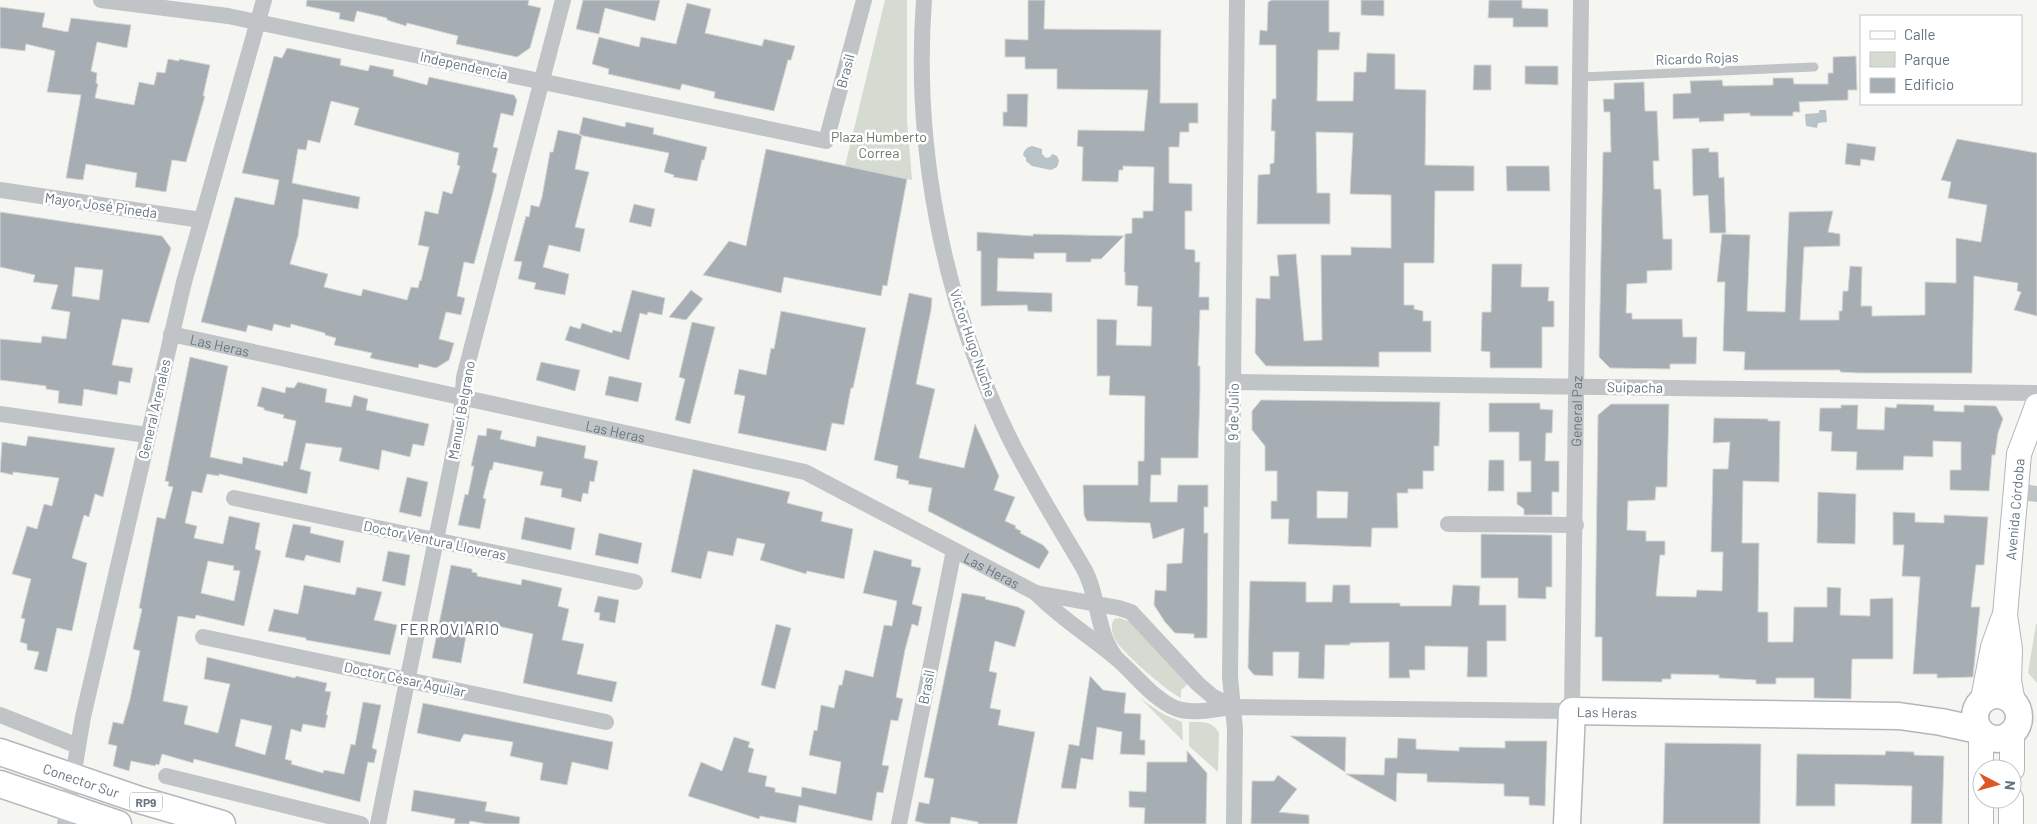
<svg xmlns="http://www.w3.org/2000/svg" width="2037" height="824" font-family="Barlow,sans-serif">
<style>
.green{fill:#d6dbd2}
.water{fill:#b7c3c7}
.building{fill:#a6aeb3;stroke:#d6d6d4;fill-rule:evenodd}
.lines{fill:none;stroke-linecap:round;stroke-linejoin:round}
.secondary-casing{stroke:#b2b7bb;stroke-width:26}
.primary-casing{stroke:#b3b7bb;stroke-width:29}
.service{stroke:#c0c4c7;stroke-width:9}
.minor{stroke:#c0c4c7;stroke-width:16}
.secondary{stroke:#fff;stroke-width:24}
.primary{stroke:#fff;stroke-width:26}
.labels{text-anchor:middle;dominant-baseline:central;stroke-width:5;stroke-linejoin:round;paint-order:stroke}
.shield{fill:#fff;stroke:#929ea7;stroke-width:1}
.shield-label{font-size:12px;font-weight:bold;fill:#647481}
.street-label{font-size:14px;fill:#647481;stroke:#fff}
.park-label{font-size:14px;fill:#677963;stroke:#fff}
.neighbourhood-label{font-size:15px;letter-spacing:1px;fill:#525d67;stroke:#fff}
</style>
<rect width="100%" height="100%" fill="#f5f5f1"/>
<!-- green -->
<path class="green" d="M885 0H907V120L912 180 845 166Z
M1120 618 1130 622 1188 684 1181 690V698C1168 692 1124 654 1116 641 1112 634 1110 626 1114 619Z
M2036 624H2037V683L2028 673Z
M1141 699 1163 714 1182 722 1183 741Z
M1189 722C1200 722 1213 720 1219 733L1218 772 1189 746Z"/>
<!-- water -->
<path class="water" d="M1819 110H1826L1827 122 1818 123 1817 128 1806 126 1805 114 1819 113Z
M1032 146 1042 149V154L1046 158 1050 157 1052 154 1057 156 1059 161 1057 167 1051 170 1032 166 1026 161V158L1023 155C1024 150 1027 147 1032 146Z"/>
<!-- building -->
<path class="building" d="M307 0H529L528 5 541 8 530 48 517 57 456 44 458 36 407 23 406 26 387 20V18L357 11 354 22 339 19 340 13 306 6Z
M583 0H660L655 21 605 8 599 34 576 29Z
M1028 0H1045L1044 29 1161 30 1160 103H1198V123H1189V132H1180L1179 147H1169V183L1192 184V211H1185V249L1195 250V262H1200L1199 297H1209V310H1200L1198 366H1200V390L1198 458H1161V475H1151L1150 502H1177L1178 485H1208V507H1204V533H1208L1207 638H1194V634L1175 633 1165 622 1154 605 1155 590 1166 591 1167 564 1182 563 1184 528 1153 539 1150 523 1087 521 1084 515 1083 485H1138V461H1144L1145 396 1109 395 1110 376H1097V319L1117 320 1116 345 1151 346 1152 307 1137 306 1138 286 1125 285V272H1124L1125 234 1132 233V218H1143V211H1153L1154 167 1123 166V170H1119L1118 182 1082 181 1083 147 1077 146 1078 130 1144 131 1148 90 1057 89V69H1025V57H1005V39L1028 40Z
M1272 0H1329V32H1340L1339 50H1318L1317 101H1353L1354 72H1366L1367 53 1395 54V89L1426 90 1425 165 1474 166V191H1435L1434 263H1404V305H1414V309L1423 311V321H1431V352H1379V367L1266 366 1255 353 1256 298 1270 299V276H1279L1277 255 1296 254 1304 341 1322 340 1321 255H1351V247L1391 248V195L1350 194 1353 133 1316 132 1317 193H1330V224H1257L1258 175 1270 174V164L1274 163 1275 131H1271L1272 99H1276V45H1259L1260 30 1267 31 1268 2Z
M1361 0H1384V16L1361 15Z
M1489 0H1522V8L1548 9V27H1513V18H1488Z
M687 3 711 9 705 33 762 46 764 39 795 46 791 60H788L774 111 714 98 715 92 682 84 680 90 608 74 609 69 592 64 599 37 639 47 641 37 676 44Z
M0 7 45 13 42 27 68 32 71 18 131 25 127 48 97 42 91 71 97 73 96 83 98 84 95 98 134 105 139 82 154 85 157 72 165 73 168 59 179 61V59L210 65 203 96H205L186 162 172 160 166 192 135 187 137 173 86 164 83 180 66 178 81 95 47 92 55 51 26 44 25 51 0 48Z
M287 48 341 59 340 65 368 71 370 65 394 70 393 76 427 85 429 77 514 95 517 100 513 116 501 113 493 147 498 148 492 172 497 174 493 192 474 264 464 262 457 296 465 298 461 315 446 312 439 339 454 343 449 360 436 368 419 364 418 368 370 358 372 353 334 345 336 338 325 335V333L291 324 290 328 274 324 272 331 248 325 246 332 201 322 235 197 274 205 279 180 242 173 274 56 282 58ZM331 101 359 108 354 125 459 153 457 165 460 166 452 194 443 191 438 214 425 211 418 245 429 247 421 281 420 280 418 288 411 287 407 300 363 289 361 296 324 287 328 274 290 264 298 236 303 199 358 209 360 197 292 183 298 149 306 150 308 140 320 143Z
M1856 56 1857 90H1848V100L1799 102 1800 112H1793V116H1750V113L1724 114V121L1699 122V118L1673 119V94L1691 93 1690 81 1722 80 1723 86 1773 85V78H1793L1794 84H1828V73H1833V57Z
M1474 65H1491V90H1473Z
M1525 66H1558V85L1525 84Z
M1644 82 1645 111H1657L1659 161H1653L1654 189H1661L1663 239H1672V270L1647 271V283L1627 284 1626 313H1632V319H1682L1683 337H1697L1696 364H1670V369L1610 368 1599 357 1603 152H1611L1610 112H1604L1603 99H1614V83Z
M1007 94H1028L1027 127 1003 126V112H1007Z
M583 117 625 127 626 122 654 128 653 134 707 147 704 160H702L697 181 673 177 674 175 664 172 669 153 579 135Z
M558 130 582 135 575 169 589 172 575 227 585 229 580 252 549 245 543 267 569 274 565 295 534 289 536 283 518 279 522 262 514 261 526 216 529 217 531 205 539 207 542 197 550 152H553Z
M1957 139 2037 153V316L2014 310 2021 292 2017 291 2018 283 1974 276 1972 373H1859L1840 372V370H1744L1745 352 1723 351 1725 282H1717L1722 234 1750 235 1747 311 1785 312 1789 212 1833 211 1828 232 1840 234V246L1804 247 1800 320H1839V311H1842L1843 291H1848L1850 266 1862 267 1861 306H1872V316L1925 315V282L1956 283V238L1981 242 1987 205 1948 198 1951 182 1941 180Z
M1847 143 1876 147 1874 161 1861 159 1860 166 1845 164Z
M1709 148V152H1718L1719 178 1724 177 1726 233H1710L1708 195 1693 196 1692 149Z
M766 149 907 179 887 286 883 285 881 296 784 277 781 293 703 275 729 241 746 246Z
M1506 166H1549L1550 191H1507Z
M634 204 655 209 651 227 629 222Z
M0 212 162 236 171 248 149 323 122 319 112 365 133 368 130 383 119 381 117 395 84 389 82 406 58 403 59 391 46 389V386L0 380V339L41 343 42 336 66 339 70 312 51 309 58 285 33 282 35 275 0 267ZM75 267 103 270 99 300 72 296Z
M977 232 1033 236V234L1124 236 1101 259H1091V262H1066V253H1034V259L998 258 997 291 1052 293V312L1028 311 1027 305 981 306V251H977Z
M1492 264H1522L1521 287H1549L1548 301H1554V327H1542V368H1490V352L1481 351 1482 312H1491Z
M632 290 665 298 662 315 648 312 647 315 640 313 629 360 565 340 570 326 580 329 582 323 612 333 613 330 621 332Z
M691 290 703 299 686 320 669 317Z
M909 293 932 298 931 310 916 384 935 389 919 458 964 468 975 424 999 476 994 490 1015 497 1005 521 1016 526 1015 528 1021 531 1020 533 1043 545 1049 552 1039 569 928 511 932 488 908 484 909 481 896 478 898 466 874 460Z
M781 311 866 328 853 388H851L844 425 832 423 826 451 738 433 745 396 734 394 739 369 766 375 771 348 774 349Z
M692 322 715 327 690 424 675 420 685 379 679 377Z
M190 357 228 366 210 457 242 464 243 457 283 466 284 461 287 462 296 421 283 418 284 415 264 410V408L257 406 262 387 285 393 286 387 294 388 298 382 327 389 325 402 351 407 354 395 368 399 366 410 429 424 424 446 413 444 410 457 382 450 379 470 339 461 342 448 306 443 300 469 311 472 307 494 219 474V476L207 474 202 493 192 491 185 523 197 526 194 538 223 544 229 516 260 523 255 549 261 551 244 626 196 615 195 619 178 616 163 701 188 706 184 724 218 733 230 684 204 679 207 657 295 678 296 676 327 683 325 691 331 692 326 715H328L325 728 303 724 301 732 291 729 285 759 292 761 291 764 323 773 324 770 344 774 351 744 355 745 363 702 381 705 372 748 377 750 374 763 368 762 360 802 194 759 193 763 162 754 159 765 156 764 155 766 131 761 129 771 113 766 117 746 108 744 113 722 123 724 130 699 140 651 133 649 142 609 139 608 157 517 165 519 173 487 168 486 169 482 165 481ZM208 561 234 566 233 570 240 571 234 601 201 593ZM241 719 272 726 265 755 235 746Z
M541 362 580 370 575 391 536 380Z
M609 376 642 383 638 402 605 395Z
M1261 400 1440 402 1439 446H1434V471H1423V489H1408V493H1397L1398 528H1372L1371 547 1288 544 1289 519H1271V501H1277V471H1265V446L1252 430V411ZM1317 491 1348 492 1347 518H1317Z
M1489 403H1540V409L1553 410 1552 433H1546L1545 461H1559V492H1552V515H1524V509L1517 504V492H1531V461H1519V432H1489Z
M1611 404H1669L1667 487H1656L1655 500 1628 501 1627 530 1646 531V541H1665V555H1660L1656 596 1696 597 1697 590 1722 591 1723 552H1711L1713 469H1728L1730 442 1713 443 1714 418 1768 419V421H1780L1779 482 1743 481 1742 543H1759L1758 612H1768V642H1793L1794 607H1827V587L1841 588 1840 615 1870 616V599L1893 598V659H1852L1851 699 1814 698V678H1776V684H1756V680L1719 678V675L1671 674V679H1662V682L1602 681V637H1595L1598 415Z
M1897 404 1934 405V411L1964 412V405L1996 406 2003 419 1998 433 1995 455H1992L1989 491 1950 490V470H1961V442L1933 441V457L1904 456 1903 470H1856L1857 452 1831 451 1832 432 1819 431 1820 408H1841V405H1858L1857 429 1884 430 1885 407 1896 408Z
M487 428 502 431 500 439 535 447 537 436 586 446 584 458 598 461 594 482 590 481 588 494 583 493 581 502 561 497 562 489 540 485 543 472 494 462 492 470H490L483 498 486 499 480 529 458 525 465 494 468 495 474 466H471L478 435 486 436Z
M28 436 115 448 103 497 95 494 89 517 84 515 72 558 87 563 72 631 57 628 47 672 34 669 39 652 27 650V644L20 642 25 619 21 618 31 579 12 574 27 526 37 529 44 504 52 506 59 478 13 472V475L0 472 2 442 26 446Z
M1489 460H1504V491H1488Z
M693 469 790 492 787 503 823 512 821 521 853 529 844 579 807 571 806 574 760 560 765 544 737 538 733 556 708 551 701 579 671 572Z
M407 477 428 482 421 517 399 512Z
M1818 492 1856 494 1855 544 1817 543Z
M1893 512 1915 513V522L1944 523V515L1988 517 1984 565H1976L1971 607H1980L1973 677 1937 678V674H1913L1920 577 1902 576 1904 545H1893Z
M525 517 575 528 571 550 521 539Z
M293 524 311 527 310 533 344 541 340 563 306 555 304 561 285 557Z
M599 533 642 543 638 564 595 555Z
M1481 534 1552 535V587H1546V599L1518 598V578H1481Z
M874 550 912 560 911 566 921 568 912 604 922 607 918 626 912 624 905 650 896 697 903 699 898 721 891 720 882 765 889 766 883 793 877 792 872 821 799 805 796 823 760 816 759 819 688 796 701 762 722 771 734 737 750 742 748 747 754 749 748 772 767 776 765 786 775 788V792L801 797 802 787 836 794 841 762 809 755 814 730 817 731 821 705 834 708 839 685H842L845 670 873 677 884 625 892 626 897 601 863 593Z
M388 551 410 555 405 586 382 581Z
M451 565 472 569V572L477 573V576L521 585 522 579 562 588 558 606 569 609 562 640 584 644 577 674 617 682 612 702 523 683 533 634 484 623 482 634 467 631 461 663 432 658Z
M1250 581 1306 582V602H1332L1333 585H1350V603H1400V606H1451L1453 585 1480 586 1479 605H1506V641H1487V677H1467L1468 647 1425 646V670H1409L1410 678H1389V642L1350 643V645H1325L1324 679 1298 678 1299 652H1273V676L1254 675 1248 668Z
M304 585 355 595 357 587 382 592 374 620 397 625 390 655 306 640V638L268 631 274 609 298 614Z
M962 593 986 597 985 599 1018 607 1025 611 1015 647 995 641 989 671 997 673 990 708 1001 710 998 725 1035 732 1017 824H978V822L951 817 950 824H927L915 821 919 802 929 804 934 779 924 777Z
M598 596 619 600 615 623 599 620 600 613 594 612Z
M776 624 791 628 775 689 761 685Z
M1090 676 1103 690 1126 693 1124 713 1141 714 1140 740H1145V755L1120 754 1122 732 1097 727 1093 760 1081 758 1076 789 1061 788 1069 744 1079 746Z
M423 703 613 742 608 770 572 762 567 785 540 780 543 763 510 756 513 742 464 734 460 742 417 733Z
M1290 736 1346 737 1345 772Z
M1398 738 1416 739V749L1459 751V747L1505 748V741H1547L1545 806 1529 805V797L1504 796V784L1427 782V774L1397 773 1396 802 1346 774 1384 775 1385 758H1397Z
M1665 743 1761 744 1760 824H1663Z
M1187 751 1207 773 1206 824H1144L1145 808 1129 807V791L1146 792 1147 762H1187Z
M1886 751 1914 752V755L1944 756 1942 824H1911L1912 786 1835 784V806H1796L1797 754 1885 755Z
M1278 775 1297 789 1279 812 1309 815V824H1251L1252 781H1274Z
M414 790 487 802 485 811 520 817 519 824H487L470 821 469 824H454L455 819 411 811Z"/>
<g class="lines">
<defs>
<g id="secondary">
<path d="M1983 699 1993 647 2003 619"/>
<path id="s2" d="M2013 702 2009 681 2010 649 2005 615 2019 454 2037 406"/>
<path d="M2012 769V733"/>
<path d="M1981 824V733"/>
<path d="M2011 824V799"/>
</g>
<g id="primary">
<circle cx="1997" cy="717" r="22"/>
<path id="s3" d="M0 752 140 800 222 824"/>
<path d="M0 784 118 824"/>
<path id="s4" d="M1567 824 1572 711 1899 716 1941 722 1978 730"/>
</g>
</defs>
<!-- secondary casing -->
<use href="#secondary" class="secondary-casing"/>
<!-- primary casing -->
<use href="#primary" class="primary-casing"/>
<!-- service -->
<path class="service" d="M1581 77 1814 67"/>
<!-- minor -->
<g class="minor">
<path d="M101 0 228 16 826 141 864 0"/>
<path d="M924 0C913 146 943 299 1006 431 1029 479 1057 523 1084 569 1099 596 1096 630 1114 655"/>
<path d="M0 190 201 220"/>
<path id="s1" d="M171 334 805 472 1036 593C1060 618 1090 636 1116 658 1136 675 1152 698 1175 708 1193 715 1215 709 1233 707L1572 711 1581 0"/>
<path d="M1233 382 2037 393"/>
<path d="M0 414 147 435"/>
<path d="M2016 491 2037 494"/>
<path d="M234 498 635 582"/>
<path d="M1448 524 1576 525"/>
<path d="M1036 593 1119 608 1131 612 1198 684 1212 696 1233 707"/>
<path d="M203 637 606 722"/>
<path d="M0 715 78 746"/>
<path d="M166 776 361 824"/>
<path d="M65 824 83 717 184 282 264 0"/>
<path d="M378 824 461 417 464 377 563 0"/>
<path d="M899 824 954 550"/>
<path d="M1234 824 1235 729 1230 677 1237 0"/>
</g>
<!-- secondary -->
<use href="#secondary" class="secondary"/>
<!-- primary -->
<use href="#primary" class="primary"/>
</g>
<g class="labels">
<!-- shield labels -->
<rect class="shield" x="130" y="792.5" width="32" height="19" rx="4"/>
<g class="shield-label">
<text x="146" y="802">RP9</text>
</g>
<!-- street labels -->
<g class="street-label">
<text transform="translate(1697 58) rotate(-2)">Ricardo Rojas</text>
<text transform="translate(464 65) rotate(12)">Independencia</text>
<text transform="translate(845 71) rotate(-75)">Brasil</text>
<text transform="translate(101 205) rotate(8)">Mayor José Pineda</text>
<text transform="translate(973 343) rotate(71)">Víctor Hugo Nuche</text>
<text stroke="none"><textPath href="#s1" startOffset="50">Las Heras</textPath></text>
<text transform="translate(1635 387) rotate(1)">Suipacha</text>
<text transform="translate(154 409) rotate(-77)">General Arenales</text>
<text transform="translate(461 410) rotate(-80)">Manuel Belgrano</text>
<text transform="translate(1233 412) rotate(-89)">9 de Julio</text>
<text stroke="none"><textPath href="#s1" startOffset="1788">General Paz</textPath></text>
<text stroke="none"><textPath href="#s1" startOffset="455">Las Heras</textPath></text>
<text stroke="none"><textPath href="#s2" startOffset="194">Avenida Córdoba</textPath></text>
<text transform="translate(435 540) rotate(12)">Doctor Ventura Lloveras</text>
<text stroke="none"><textPath href="#s1" startOffset="860">Las Heras</textPath></text>
<text transform="translate(405 679) rotate(12)">Doctor César Aguilar</text>
<text transform="translate(926 687) rotate(-79)">Brasil</text>
<text stroke="none"><textPath href="#s4" startOffset="148">Las Heras</textPath></text>
<text stroke="none"><textPath href="#s3" startOffset="86">Conector Sur</textPath></text>
</g>
<!-- park labels -->
<g class="park-label">
<text x="879" y="136">Plaza Humberto<tspan x="879" dy="16">Correa</tspan></text>
</g>
<!-- neighbourhood labels -->
<g class="neighbourhood-label">
<text x="450" y="629">FERROVIARIO</text>
</g>
</g>
<!-- legend -->
<rect x="1860" y="15" width="162" height="90" fill="#ffffff" stroke="#c1c7cd"/>
<rect x="1870" y="31" width="25" height="8" fill="#ffffff" stroke="#c1c7cd"/>
<text x="1904" y="40" font-size="15" fill="#647481">Calle</text>
<rect x="1870" y="52" width="25" height="15" fill="#d6dbd2" stroke="#c1c7cd"/>
<text x="1904" y="65" font-size="15" fill="#647481">Parque</text>
<rect x="1870" y="78" width="25" height="15" fill="#a6aeb3" stroke="#c1c7cd"/>
<text x="1904" y="90" font-size="15" fill="#647481">Edificio</text>
<!-- north arrow -->
<g transform="translate(1997 784) rotate(96)"><circle r="24" fill="#ffffff" stroke="#c1c7cd"/>
<path d="M0-4L9 19L0 12L-9 19Z" fill="#dd5528"/>
<text y="-8" font-size="14" font-weight="bold" text-anchor="middle" fill="#647481">N</text>
</g>
</svg>
